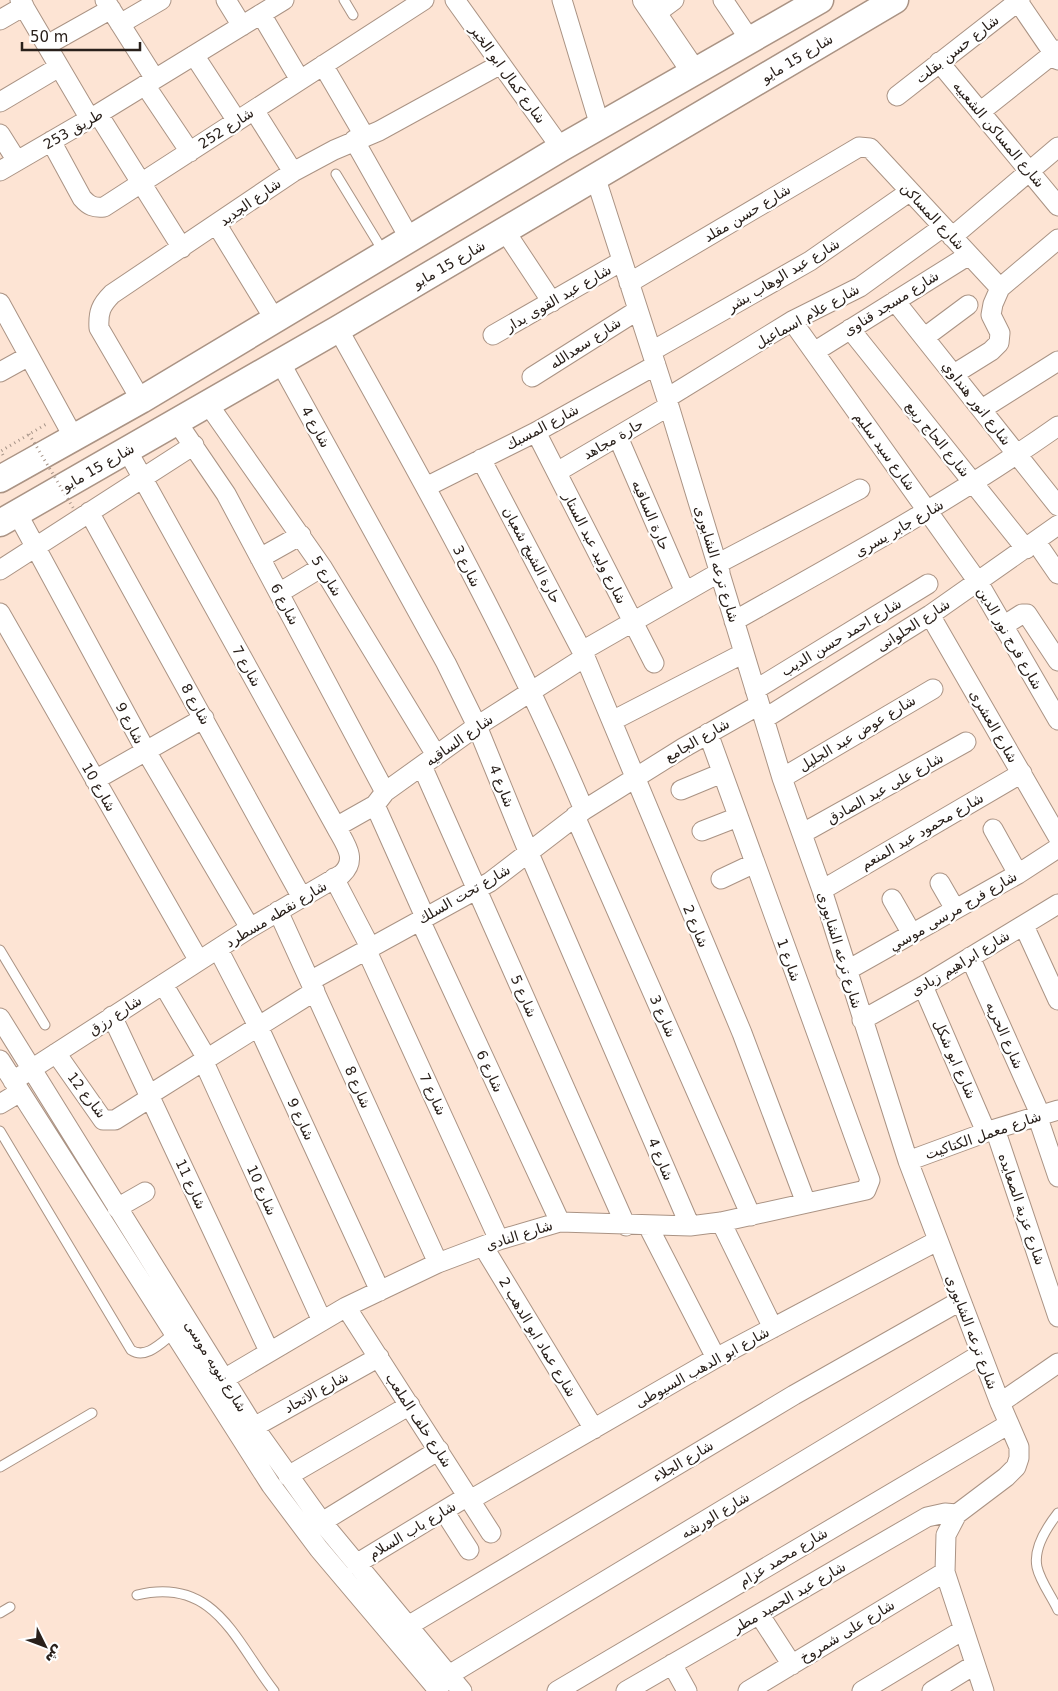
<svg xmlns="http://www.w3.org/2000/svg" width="1058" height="1691" font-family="'DejaVu Sans',Cairo,sans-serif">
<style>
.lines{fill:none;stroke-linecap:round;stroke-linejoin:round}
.service-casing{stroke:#aa9384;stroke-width:11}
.minor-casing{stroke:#aa9384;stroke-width:21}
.tertiary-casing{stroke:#aa9384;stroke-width:26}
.secondary-casing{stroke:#aa9384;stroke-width:29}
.path{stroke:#a59387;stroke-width:3;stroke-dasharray:1 4;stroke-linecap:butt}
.service{stroke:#fff;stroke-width:9}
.minor{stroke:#fff;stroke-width:19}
.tertiary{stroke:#fff;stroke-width:24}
.secondary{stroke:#fff;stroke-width:26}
.path-bridge{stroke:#a59387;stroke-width:3;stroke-dasharray:1 4;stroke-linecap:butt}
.labels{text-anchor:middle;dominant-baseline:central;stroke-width:4.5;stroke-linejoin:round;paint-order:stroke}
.street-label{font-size:14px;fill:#29201b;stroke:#fff}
</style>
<rect width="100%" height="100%" fill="#fde4d4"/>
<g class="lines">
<defs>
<path id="service" d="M344 0 353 15
M336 174 383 251
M0 950 45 1025
M0 1131 131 1350C146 1360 162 1342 174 1333
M0 1467 92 1413
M1058 1513C1047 1527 1033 1548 1037 1567 1040 1581 1052 1597 1058 1610
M137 1595C215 1576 235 1641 274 1691
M0 1613 10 1607"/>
<path id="minor" d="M20 0 90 119
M105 0 155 79
M226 0 242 26
M455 0 561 148
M562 0 600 126
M723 0 750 40
M1017 0 1058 60
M261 14 300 80
M655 14 674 0
M0 20 24 6
M120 24 161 0
M47 45 111 9
M194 55 237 121
M939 62 1058 206
M323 65 365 137
M145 85 190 152
M897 96 1020 0
M0 102 59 67
M254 110 293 172
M980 112 1058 50
M98 114 182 248
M0 134 17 161
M354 140 410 239
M51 141 82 198C89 206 94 208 104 207L424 0
M0 171 98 114 284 0
M595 176 669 406 782 778 822 890 908 1161 1000 1403 1019 1447V1458L1016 1467 1006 1477 957 1514 946 1535 945 1572 984 1691
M217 225 275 320
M505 231 552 302
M952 237 1058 147
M629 283 859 147 870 148 1000 288
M895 301 1058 506
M0 303 74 438
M792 321 978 582 1058 720
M338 329C426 486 514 644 584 810
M850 329 1026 549
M493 335 622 261
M925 337 968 305
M652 351 810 261 909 192
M814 352 969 255
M280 362 446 663 477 726 528 851 690 1226
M0 372 29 356
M954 374 991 351 999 343 1000 333 991 315 993 304 1000 288 1058 239
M532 377 638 310
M667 398 792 321 860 287 943 227
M141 400 99 328C98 312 101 305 112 294L293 172 334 150 379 131 501 64
M208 404 322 567 436 755
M982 409 1058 361
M177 422 226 494 385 792
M536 432 654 663
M618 437 685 592
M481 459 585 657 742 1033 806 1203
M557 472 669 406
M426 487 536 432 656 365
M89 512 301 896
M17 513 146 751 250 928
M1036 542 1058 574
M260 558 301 535
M717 564 860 489
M0 570 194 445
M279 593 322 567
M0 613 199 961
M930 615 1058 837
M734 621C844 559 955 499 1058 426
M1003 626 1022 614H1027L1058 661
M582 651 720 572
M755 690 928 584
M764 719 930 615 1058 525
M612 721 744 653
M422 766 626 1226
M782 778 933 689
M95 780 204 718
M681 790 722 773
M375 805 425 917
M575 816 751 1216
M336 827 375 805 385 792 477 726 585 657
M993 829 1018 874
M702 831 738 817
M803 833 966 742
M334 878 370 947
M721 879 755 863
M940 883 955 909
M822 890 1022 773
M892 899 912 934
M278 911 438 1263
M420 920 560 1222
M1024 926 1058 1000
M218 949 258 1026 380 1291
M366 949 499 1240
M970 957 1040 1114
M846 971 1018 874 1058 848
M310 981 490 882 584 810 683 748 759 705
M163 984 206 1057
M923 986 986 1132
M112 1016 269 1351
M0 1018 254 1427 322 1522 462 1691
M862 1020 923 986 1058 904
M56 1053 103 1120H115L150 1098
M0 1060 271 1485 319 1549 439 1691
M203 1060 322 1321
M13 1081 250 928 342 874C358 859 345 844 336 827L127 450
M149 1095 315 991
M0 1104 20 1092
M1037 1115 1058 1177
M995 1129 1058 1317
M908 1161 995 1129 1058 1110
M117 1208 145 1192
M721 1222 773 1328
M648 1226 716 1358
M483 1246 594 1429
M346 1307 491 1533
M224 1379 346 1307 438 1263 499 1240 560 1222 690 1226 721 1222 866 1190 870 1180 708 733
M1000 1403 1058 1363
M254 1427 379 1357
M288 1476 410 1405
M470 1500 716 1358 937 1241
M444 1511 469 1550
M322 1522 439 1450
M356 1564 468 1496
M759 1614 792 1665
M408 1626 794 1395 960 1301
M672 1664 687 1691
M449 1675 981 1354
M557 1691 1009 1424
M626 1691 927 1517 945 1513 957 1514
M748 1691 945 1572
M862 1691 963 1630
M932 1691 974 1665"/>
<path id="tertiary" d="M645 0 694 72"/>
<path id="secondary" d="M0 479 141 400 561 148 820 0
M0 523 338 329 895 0"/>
</defs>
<!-- service casing -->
<use href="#service" class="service-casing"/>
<!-- minor casing -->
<use href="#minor" class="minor-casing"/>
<!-- tertiary casing -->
<use href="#tertiary" class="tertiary-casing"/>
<!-- secondary casing -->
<use href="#secondary" class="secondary-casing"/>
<!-- path -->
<path class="path" d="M3 455 1 451 48 423"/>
<!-- service -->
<use href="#service" class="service"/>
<!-- minor -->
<use href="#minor" class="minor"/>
<!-- tertiary -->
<use href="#tertiary" class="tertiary"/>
<!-- secondary -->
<use href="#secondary" class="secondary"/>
<!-- path-bridge -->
<path class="path-bridge" d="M29 434 75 511"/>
</g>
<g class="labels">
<!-- street labels -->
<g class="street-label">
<text transform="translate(957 49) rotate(-38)">شارع حسن بقلت</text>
<text transform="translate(797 58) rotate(-31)">شارع 15 مايو</text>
<text transform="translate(508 74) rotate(54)">شارع كمال ابو الخير</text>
<text transform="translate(226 128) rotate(-33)">شارع 252</text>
<text transform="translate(73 129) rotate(-30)">طريق 253</text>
<text transform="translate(999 134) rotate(50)">شارع المساكن الشعبيه</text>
<text transform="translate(250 202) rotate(-35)">شارع الجديد</text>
<text transform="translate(747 213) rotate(-31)">شارع حسن مقلد</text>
<text transform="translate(933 216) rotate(47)">شارع المساكن</text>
<text transform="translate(449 264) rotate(-30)">شارع 15 مايو</text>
<text transform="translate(783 275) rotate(-31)">شارع عبد الوهاب بشر</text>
<text transform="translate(558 298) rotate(-30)">شارع عبد القوى بدار</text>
<text transform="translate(891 303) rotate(-32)">شارع مسجد قناوى</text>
<text transform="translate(807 316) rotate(-29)">شارع علام اسماعيل</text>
<text transform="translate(585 343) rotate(-33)">شارع سعدالله</text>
<text transform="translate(977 403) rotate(52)">شارع انور هنداوي</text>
<text transform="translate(316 427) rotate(61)">شارع 4</text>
<text transform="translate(542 427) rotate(-28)">شارع المسبك</text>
<text transform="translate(613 439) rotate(-30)">حارة مجاهد</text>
<text transform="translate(938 439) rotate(51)">شارع الحاج ربيع</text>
<text transform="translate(885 451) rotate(54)">شارع سيد سليم</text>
<text transform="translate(98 467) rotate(-30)">شارع 15 مايو</text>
<text transform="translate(651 515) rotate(67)">حارة الساقيه</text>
<text transform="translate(899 528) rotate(-30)">شارع جابر يسرى</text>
<text transform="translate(595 548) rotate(63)">شارع وليد عبد الستار</text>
<text transform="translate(532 555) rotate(62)">حارة الشيخ شعبان</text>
<text transform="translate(717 564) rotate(73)">شارع ترعه الشابورى</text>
<text transform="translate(467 566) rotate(63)">شارع 3</text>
<text transform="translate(327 576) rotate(58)">شارع 5</text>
<text transform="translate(285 604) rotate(62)">شارع 6</text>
<text transform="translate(913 625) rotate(-33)">شارع الحلوانى</text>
<text transform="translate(841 637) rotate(-31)">شارع احمد حسن الديب</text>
<text transform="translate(1010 638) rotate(60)">شارع فرج نور الدين</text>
<text transform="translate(247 666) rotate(61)">شارع 7</text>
<text transform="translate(196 704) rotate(61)">شارع 8</text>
<text transform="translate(130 723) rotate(62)">شارع 9</text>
<text transform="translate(994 726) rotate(60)">شارع العشرى</text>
<text transform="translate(857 733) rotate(-31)">شارع عوض عبد الجليل</text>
<text transform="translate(459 740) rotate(-35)">شارع الساقيه</text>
<text transform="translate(697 740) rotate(-30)">شارع الجامع</text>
<text transform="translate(502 786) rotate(68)">شارع 4</text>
<text transform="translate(99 787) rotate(60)">شارع 10</text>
<text transform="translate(885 788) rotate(-29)">شارع على عبد الصادق</text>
<text transform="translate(922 831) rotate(-30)">شارع محمود عبد المنعم</text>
<text transform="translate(464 894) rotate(-30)">شارع تحت السلك</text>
<text transform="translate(953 911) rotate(-30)">شارع فرج مرسى موسي</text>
<text transform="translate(276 914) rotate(-31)">شارع نقطه مسطرد</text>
<text transform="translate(696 926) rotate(67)">شارع 2</text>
<text transform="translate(840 950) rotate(73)">شارع ترعه الشابورى</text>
<text transform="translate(789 960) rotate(70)">شارع 1</text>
<text transform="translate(960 963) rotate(-31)">شارع ابراهيم زبادى</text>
<text transform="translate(524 996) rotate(66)">شارع 5</text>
<text transform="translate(115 1015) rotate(-33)">شارع رزق</text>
<text transform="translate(663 1016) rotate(66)">شارع 3</text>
<text transform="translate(1005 1035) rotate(66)">شارع الحريه</text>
<text transform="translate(955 1059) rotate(66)">شارع ابو شكل</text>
<text transform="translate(490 1071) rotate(65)">شارع 6</text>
<text transform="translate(358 1087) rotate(66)">شارع 8</text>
<text transform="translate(433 1094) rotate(65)">شارع 7</text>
<text transform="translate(87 1095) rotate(52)">شارع 12</text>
<text transform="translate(301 1119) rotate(65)">شارع 9</text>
<text transform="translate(983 1135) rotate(-19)">شارع معمل الكتاكيت</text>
<text transform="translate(661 1159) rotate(67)">شارع 4</text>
<text transform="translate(191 1184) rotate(65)">شارع 11</text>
<text transform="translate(262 1190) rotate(66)">شارع 10</text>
<text transform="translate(1022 1209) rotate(71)">شارع عزبة الصعايده</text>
<text transform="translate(519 1235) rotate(-18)">شارع النادى</text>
<text transform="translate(972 1332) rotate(69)">شارع ترعه الشابورى</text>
<text transform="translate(538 1337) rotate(59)">شارع عماد ابو الدهب 2</text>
<text transform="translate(216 1366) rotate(58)">شارع نبويه موسى</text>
<text transform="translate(702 1367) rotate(-29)">شارع ابو الدهب السيوطى</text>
<text transform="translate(316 1392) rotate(-29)">شارع الاتحاد</text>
<text transform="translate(419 1420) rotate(57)">شارع خلف الملعب</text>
<text transform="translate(683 1461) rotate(-31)">شارع الجلاء</text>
<text transform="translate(715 1515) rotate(-31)">شارع الورشه</text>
<text transform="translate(412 1530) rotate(-31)">شارع باب السلام</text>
<text transform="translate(783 1557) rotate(-31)">شارع محمد عزام</text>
<text transform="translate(789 1597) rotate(-30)">شارع عبد الحميد مطر</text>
<text transform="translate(847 1631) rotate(-31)">شارع على شمروخ</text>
</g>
</g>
<!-- north arrow -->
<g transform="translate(45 1646) rotate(132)" stroke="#ffffff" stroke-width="4" paint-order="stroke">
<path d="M0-4L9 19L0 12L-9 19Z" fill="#29201b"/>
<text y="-8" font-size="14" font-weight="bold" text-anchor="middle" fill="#29201b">ش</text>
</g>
<!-- scale -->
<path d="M22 42v8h118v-8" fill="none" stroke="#29201b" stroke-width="2.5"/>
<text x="30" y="42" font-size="15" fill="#29201b" stroke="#ffffff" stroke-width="4" paint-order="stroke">50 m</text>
</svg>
